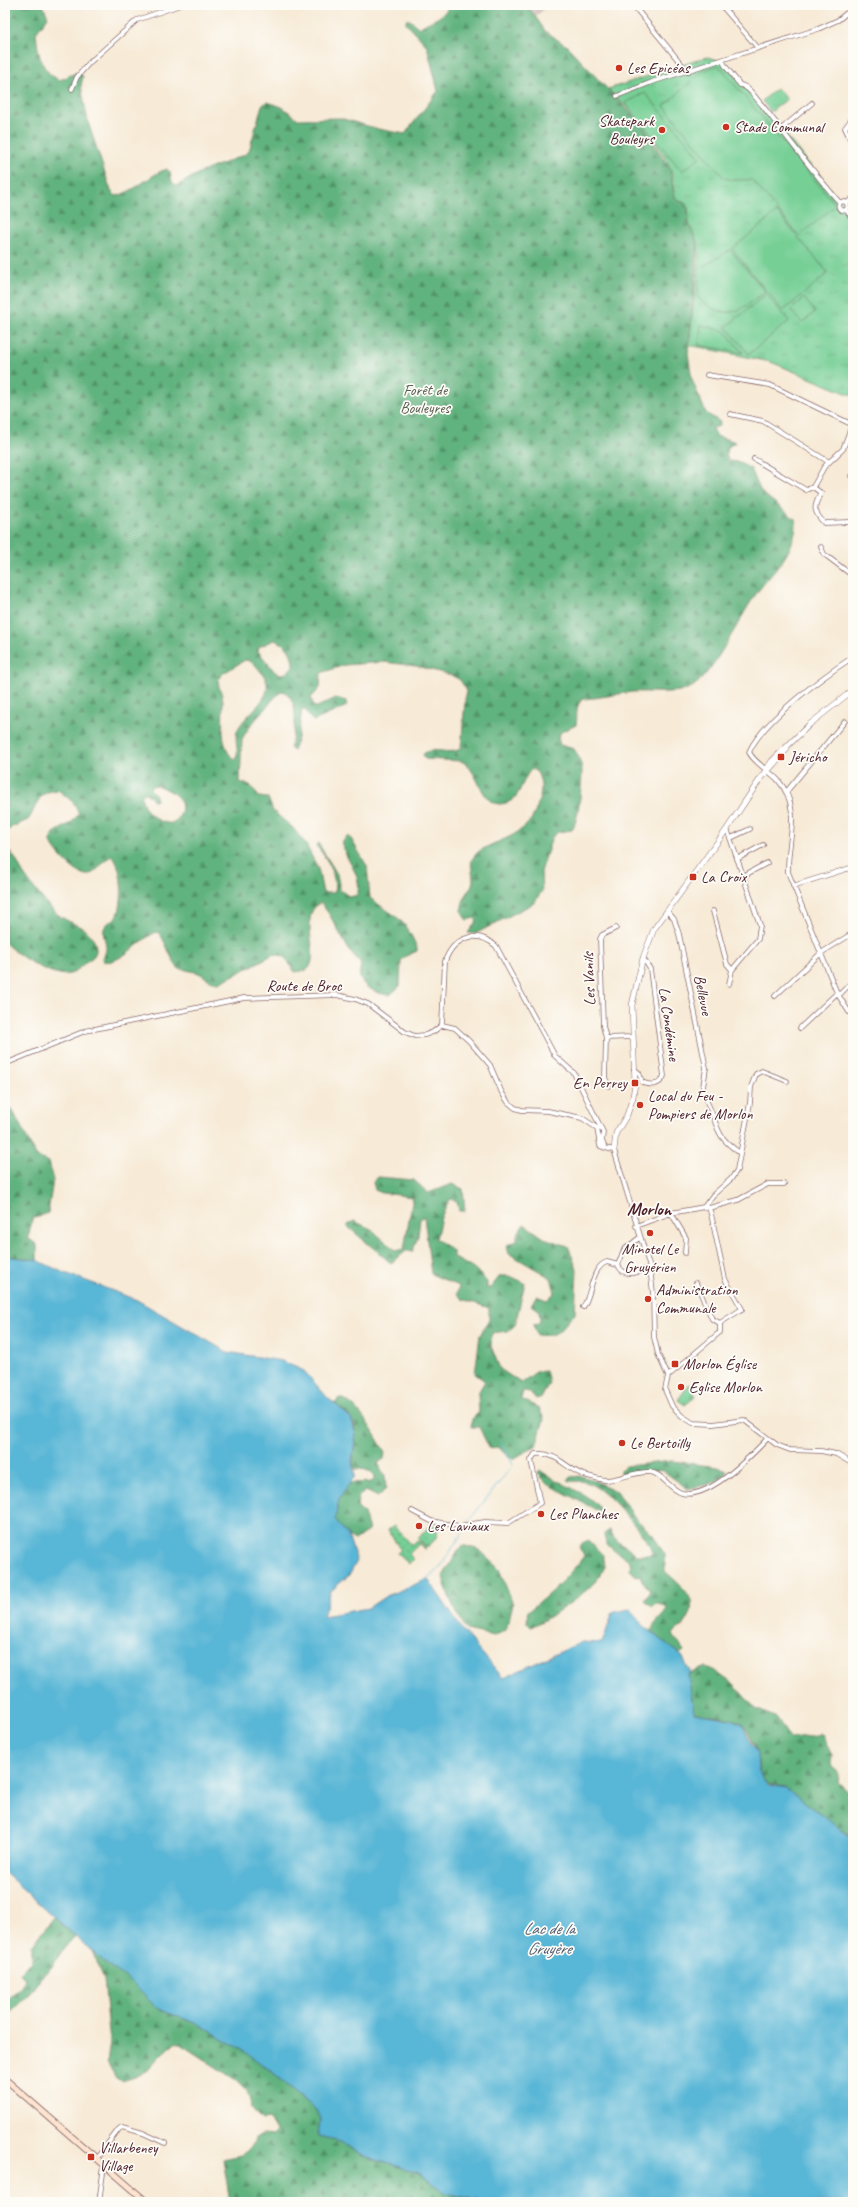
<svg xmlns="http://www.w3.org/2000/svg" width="858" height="2207" font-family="Caveat,sans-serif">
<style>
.industrial{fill:url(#industrial-furrows)}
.grass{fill:url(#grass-dots);stroke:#607760}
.forest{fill:url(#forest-firs);stroke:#556854;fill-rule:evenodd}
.cemetery{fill:url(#cemetery-stones);stroke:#607760}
.park{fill:url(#park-tufts);stroke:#607760}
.garden{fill:#76cf95;stroke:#607760}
.water{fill:#58b6d6;stroke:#516a80}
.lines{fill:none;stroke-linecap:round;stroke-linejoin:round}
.stream{stroke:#58b6d6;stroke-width:1}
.minor-casing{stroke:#876667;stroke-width:5.5}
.tertiary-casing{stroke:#876667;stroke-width:6}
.secondary-casing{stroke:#876667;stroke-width:7}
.minor{stroke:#fff;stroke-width:4}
.tertiary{stroke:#fff;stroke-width:5}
.secondary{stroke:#fde4d1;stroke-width:5.5}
.poi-dot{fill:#c8321e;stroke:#fdfcf7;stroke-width:1.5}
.labels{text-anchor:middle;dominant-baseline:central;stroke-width:3.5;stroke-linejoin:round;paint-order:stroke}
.poi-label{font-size:16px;fill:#4a1f2b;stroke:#fdfcf7;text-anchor:start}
.park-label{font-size:16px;fill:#595d50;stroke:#fdfcf7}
.street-label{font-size:16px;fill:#4a1f2b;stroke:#fdfcf7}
.water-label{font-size:17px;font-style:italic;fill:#505b6f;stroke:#fdfcf7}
.quarter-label{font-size:18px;font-weight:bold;fill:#4a1f2b;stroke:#fdfcf7}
</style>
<defs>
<pattern id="industrial-furrows" width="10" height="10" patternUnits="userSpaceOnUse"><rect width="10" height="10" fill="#d1c0bc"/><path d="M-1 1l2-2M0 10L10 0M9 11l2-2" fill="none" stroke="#b5a5a2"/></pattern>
<pattern id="grass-dots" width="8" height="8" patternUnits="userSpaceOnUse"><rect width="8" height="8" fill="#76cf95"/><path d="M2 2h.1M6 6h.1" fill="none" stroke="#68b181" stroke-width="1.8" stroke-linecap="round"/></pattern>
<pattern id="forest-firs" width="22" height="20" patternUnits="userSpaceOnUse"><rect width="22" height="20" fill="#60b27e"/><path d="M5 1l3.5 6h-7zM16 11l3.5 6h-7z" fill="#519067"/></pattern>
<pattern id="cemetery-stones" width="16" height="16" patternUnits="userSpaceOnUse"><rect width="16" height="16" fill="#76cf95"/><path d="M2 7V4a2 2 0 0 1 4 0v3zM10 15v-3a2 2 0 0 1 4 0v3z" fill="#68b181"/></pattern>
<pattern id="park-tufts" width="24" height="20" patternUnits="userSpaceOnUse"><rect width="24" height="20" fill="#76cf95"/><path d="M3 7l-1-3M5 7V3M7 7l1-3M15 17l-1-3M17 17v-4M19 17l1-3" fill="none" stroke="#68b181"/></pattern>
</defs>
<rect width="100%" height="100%" fill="#fdfcf7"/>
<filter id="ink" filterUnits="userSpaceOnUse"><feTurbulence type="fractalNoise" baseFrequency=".025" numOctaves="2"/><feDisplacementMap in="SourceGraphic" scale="8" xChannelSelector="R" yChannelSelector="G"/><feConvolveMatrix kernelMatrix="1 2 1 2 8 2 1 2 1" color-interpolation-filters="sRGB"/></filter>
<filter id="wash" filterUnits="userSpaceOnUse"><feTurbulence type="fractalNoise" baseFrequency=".012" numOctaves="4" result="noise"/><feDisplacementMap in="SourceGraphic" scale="16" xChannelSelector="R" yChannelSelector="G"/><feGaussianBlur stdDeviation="0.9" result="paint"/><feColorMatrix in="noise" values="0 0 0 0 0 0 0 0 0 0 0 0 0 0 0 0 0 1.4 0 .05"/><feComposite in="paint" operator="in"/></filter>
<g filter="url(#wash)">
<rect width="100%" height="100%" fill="#f7ead6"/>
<!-- industrial -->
<path class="industrial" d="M527 5H549L535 17Z"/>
<!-- grass -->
<path class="grass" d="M431 1524 438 1527 436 1539 427 1547 418 1539Z
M394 1526 412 1545 417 1540 426 1548 424 1549 419 1544 409 1554 414 1559 409 1564 397 1553 401 1550C394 1542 394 1537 388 1530Z"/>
<!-- forest -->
<path class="forest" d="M5 5H43L48 17 36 33C38 52 40 72 60 80L78 72 83 76 81 86 88 122 111 191 116 196C135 192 152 173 167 169L170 172 172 182 177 186 199 173 244 155 249 151 262 105 268 102 282 107 298 119 340 118 378 129 405 134 438 91 427 46 406 23V20H410L419 28C433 18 440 21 450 5H527L546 32 567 46 643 127 670 169 674 195 677 200 687 205 689 223 698 244 688 353 692 380 706 413 720 422 719 426 713 428 716 436 736 442 728 447 726 453 728 461 738 462 751 469 761 492 795 519C798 526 793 540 790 548 781 567 765 580 754 597 739 619 713 674 692 687 679 695 648 691 632 692 616 694 600 698 584 699 574 704 578 715 576 725L561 732 558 738 560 745 574 749C578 755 581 762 582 770 582 782 579 820 572 830L558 832 552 837 541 872 542 891 534 903 475 934 468 933 477 920 474 918 467 920C456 909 465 897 471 887 477 876 466 864 475 855 479 850 487 847 493 844 517 834 533 827 539 800 542 788 542 783 537 772L532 769C521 778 522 799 506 803 480 811 481 770 461 761L425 759 423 754C434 745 450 757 461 748L466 689 460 680 451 675 416 666 384 662 345 665 321 673 320 688 311 698 314 707H317L336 698 346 701 347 706 314 721 310 718 305 709H302L298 738 293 751 290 748C295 732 301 700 283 691L278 694 250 726 242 739 240 782 250 785 259 797 268 798 273 811 293 828 305 843 318 868 323 893H334L336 888C334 874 327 856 316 846L318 843 337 874 340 890 350 897 357 895C364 876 345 861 342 843L347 836 350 837 367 866 370 898C395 918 403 914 417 948V951L406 956 401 961 400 986 390 995C380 995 364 988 360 978 358 973 362 967 360 962L349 950 329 914 321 903C296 913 323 957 307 970L295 972 284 956 274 954 219 983 213 982 199 973 178 968C170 959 165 937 157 932 142 937 120 966 103 961 102 956 105 955 106 950 107 943 102 935 104 929 106 922 114 921 117 916 124 904 123 866 112 856 103 859 99 872 88 875 78 877 53 851 51 842 50 838 52 836 54 833L72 822 79 814 73 802 58 790C35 792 39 805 28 820L12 827 5 833ZM274 640C287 643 293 654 293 666L287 673 280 674 275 672 257 650 259 647ZM245 660C253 661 257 667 262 673 280 696 247 711 238 729 233 739 240 751 236 759 219 754 223 714 223 701 223 694 218 688 218 680L222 674ZM154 785C172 789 193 803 175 822 162 828 139 809 142 794L146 793 155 801 156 800V795L150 789Z
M5 849C16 855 17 863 23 873 32 886 44 902 56 913 71 926 91 925 96 947 97 955 92 958 87 961 82 965 78 970 73 973 55 981 17 955 5 943Z
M12 1109 36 1156 48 1162 53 1180 48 1213 32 1219 28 1238 37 1245V1260L5 1256V1111Z
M378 1177 414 1180 428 1193 452 1184 463 1189 465 1211H459L457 1201 450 1199 441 1217 436 1239 453 1251V1257L476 1270 487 1282V1289L491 1287 500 1276H510L525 1283 515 1325 508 1331 492 1333 491 1346 500 1369 521 1383 536 1372 546 1371 549 1382 542 1397 536 1399 530 1392 523 1391 521 1399 539 1408 544 1419 536 1446C527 1449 521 1456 512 1459L498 1447 489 1448 479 1427H471L472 1419 479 1412 478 1393 485 1381 475 1374 480 1335 489 1320V1308L462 1299 457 1294 459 1286 431 1274 424 1216 420 1219 418 1236 413 1251H406L391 1263 347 1226 354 1221 371 1229 396 1251 404 1249 413 1197 382 1193 375 1190 373 1182Z
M524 1224 544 1238 568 1246 577 1269 575 1314C558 1329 562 1337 537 1335L533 1325 540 1322 539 1311 531 1305 536 1296 547 1300 555 1292 551 1278 508 1253 507 1245 517 1241V1235Z
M339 1398C358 1401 375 1436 385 1452L384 1459 378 1463 385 1477 386 1489 378 1497 366 1491 359 1496 357 1506 364 1513 369 1530 355 1540 348 1536 335 1519 339 1499 348 1483 372 1482 375 1477C370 1469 363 1469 354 1469 350 1453 362 1431 350 1417 346 1412 340 1408 335 1404Z
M672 1461 717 1467 727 1471C719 1485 702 1485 688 1489L662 1470 621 1474V1470L626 1466Z
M540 1470C552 1481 600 1497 600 1512L548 1484 537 1473Z
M581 1476 591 1479 616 1491 636 1519 653 1535 665 1555V1571C680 1586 702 1598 686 1622 683 1628 676 1628 673 1635L684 1651 679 1654 651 1632C654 1621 663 1618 667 1609L663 1605 656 1604 652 1607 645 1600 651 1591 642 1581 640 1575 636 1576 629 1569 631 1564C622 1552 605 1551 604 1534L610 1530C619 1548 624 1542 637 1555H649L653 1553 651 1546C635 1526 610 1491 586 1482 580 1480 574 1483 568 1480L570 1477Z
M588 1540 603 1555C603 1559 604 1564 604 1568 598 1588 549 1618 531 1627L527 1623 528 1611C549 1595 568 1577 584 1556L580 1546Z
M462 1545 480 1550 499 1569 513 1604 506 1630 494 1636 467 1630C456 1614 447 1595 443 1576Z
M706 1667 712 1669 733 1684 756 1709 777 1718 790 1739 816 1736 819 1733 823 1735 832 1756 831 1764 839 1774 838 1782 853 1796V1837L776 1785C758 1784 759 1768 757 1755 756 1747 748 1730 742 1724 734 1717 705 1715 694 1713L688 1674Z
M54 1917 76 1937 65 1946 52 1967 41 1977 28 1996 5 2018V2001L21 1987 25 1979 20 1973 32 1960V1946Z
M92 1951 129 1980 161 2010 200 2025 247 2053 276 2075 316 2110 320 2119 318 2136 340 2141 361 2155 419 2173 446 2193 486 2202H230L223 2159C240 2155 250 2156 255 2138L262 2134 274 2135 276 2130 268 2120 262 2121 252 2108 247 2091 236 2080 177 2042 166 2050 149 2069 135 2077 122 2081 116 2078 107 2062 110 2043 104 1979Z"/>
<!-- cemetery -->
<path class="cemetery" d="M689 1384 696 1396 685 1405 678 1400Z"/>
<!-- park -->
<path class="park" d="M707 57 725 62 853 217V396L771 362 689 345 699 254 698 244 689 223 688 208 685 203 677 200C672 191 674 180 671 170 662 147 627 106 608 89Z
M777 88 787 99 771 112 762 101Z"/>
<!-- garden -->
<path class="garden" d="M718 65 836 205 799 236 752 180H733L724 178 664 106 703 71Z
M645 93 700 157 682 171 625 103Z
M777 212 828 273 783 311 732 249Z
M730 250 765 291C740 312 727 323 698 298L699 269Z
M766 294 789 321 749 354 726 327Z
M804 298 815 312 802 323 791 310Z
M701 325 725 331 743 353 699 345Z"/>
<!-- water -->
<path class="water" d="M5 1256 37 1260 60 1271 137 1300 227 1352 282 1361 304 1371 327 1397 351 1418 356 1435 352 1461 355 1476 339 1499 335 1519 348 1536 357 1561 350 1574 331 1591 323 1616 368 1608 386 1596 428 1579 464 1632 503 1678 582 1642 602 1643 613 1612 630 1609 643 1625 682 1656 691 1673 688 1674 694 1713 731 1719 742 1724 757 1754 758 1768 762 1779 769 1785 786 1788 847 1834 853 1837V2202H486L446 2193 419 2173 361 2155 340 2141 318 2136 320 2119 316 2110 276 2075 247 2053 200 2025 161 2010 153 2004 129 1980 105 1963 5 1873Z"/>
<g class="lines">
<!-- stream -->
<path class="stream" d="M499 1438 513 1465
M468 1522 510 1469
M424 1581 439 1569 466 1527"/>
</g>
</g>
<g filter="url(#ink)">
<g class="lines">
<defs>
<path id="minor" d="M633 5 688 72
M721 5 758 48
M722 60 726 67 740 85C749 86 756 99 762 105 788 138 813 172 840 203
M72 89 77 77 89 63 137 20 180 5
M617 96 652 82 818 29 838 20 853 8
M853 117 845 128 853 145
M780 130 812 103
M838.5 206a4.5 4.5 0 1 1 9 0a4.5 4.5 0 1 1-9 0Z
M847 203 853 198
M846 210 853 219
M707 375 770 385 853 425
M730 414 763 421 829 462
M754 459 806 490 813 487 824 467 843 449 853 422
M851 476H853
M813 487 821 493C813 507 813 511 824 523L849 522
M821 547 824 554 853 576
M853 637V639
M787 791 845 721
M731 838 750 829
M737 859 763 845
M743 876 767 863
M793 886 853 867
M667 911 674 919 679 934 706 1068 703 1087
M713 911 727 964 732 970 758 939 760 925 727 829
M616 928 602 935 600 939 603 1026 606 1038 632 1037
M729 984 732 970
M839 995 853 981
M775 996 821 953 853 933
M849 1012 837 993 788 872C787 839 803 809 778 780 770 771 754 763 749 752 763 720 824 676 853 657
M442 1025 455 1028 469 1041 490 1065 502 1093 508 1102 515 1108 522 1110 548 1111 582 1118 597 1128 600 1146 605 1148
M800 1028 837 993
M606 1038 605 1078 609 1086
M5 1064 85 1031 244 998 337 995 355 999 368 1004 405 1032 415 1036 425 1035 433 1032 442 1025 445 961C454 937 476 929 496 946L555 1056 574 1073 603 1132 602 1141 605 1148 614 1150 650 1268 653 1293 654 1337 658 1354 668 1376 665 1390 672 1406 682 1416 693 1423 713 1424 744 1420 777 1445 790 1450 821 1451 836 1454 853 1464
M634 1069 639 1073 642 1082C650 1086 660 1086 664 1076L650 969 643 958
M707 1102C720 1128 713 1134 740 1153
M709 1208 738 1200 768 1184H784
M671 1213 686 1238 685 1253
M636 1226 671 1213 704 1207 713 1195 731 1179 737 1170 750 1103 751 1087 756 1074 762 1071 787 1081
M639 1238 624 1250 618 1265C624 1279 639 1272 650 1268
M696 1283 712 1319 720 1323
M583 1307C592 1295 591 1267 607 1262L618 1265
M668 1376 720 1332V1323L742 1309 725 1279 711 1214 709 1208 704 1207
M412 1511 431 1521 459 1526 485 1522 508 1523 540 1503 531 1460 535 1454C556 1451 566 1469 584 1475 591 1477 598 1479 605 1480 620 1480 635 1471 650 1472 662 1473 670 1490 682 1493 708 1500 751 1456 767 1439
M96 2159 119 2129 122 2127 143 2133 165 2143
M99 2202 104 2166"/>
<path id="tertiary" d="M765 774 787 749
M614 1150 616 1133 627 1115 633 1097 635 1083 632 1005 643 958 654 929 727 829 772 761 810 724 853 690"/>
<path id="secondary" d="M5 2079 147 2202"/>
</defs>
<!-- minor casing -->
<use href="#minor" class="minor-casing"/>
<!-- tertiary casing -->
<use href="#tertiary" class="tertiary-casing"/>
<!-- secondary casing -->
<use href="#secondary" class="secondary-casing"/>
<!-- minor -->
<use href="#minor" class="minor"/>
<!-- tertiary -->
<use href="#tertiary" class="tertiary"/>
<!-- secondary -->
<use href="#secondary" class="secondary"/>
</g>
</g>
<!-- markers -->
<g class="poi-dot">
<circle cx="619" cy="68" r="4"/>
<circle cx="726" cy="127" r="4"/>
<circle cx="662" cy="130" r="4"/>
<rect x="777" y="753" width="8" height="8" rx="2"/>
<rect x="689" y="873" width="8" height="8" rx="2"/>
<rect x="631" y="1079" width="8" height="8" rx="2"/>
<circle cx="640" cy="1105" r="4"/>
<circle cx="650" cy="1233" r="4"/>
<circle cx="648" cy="1299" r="4"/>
<rect x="671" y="1360" width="8" height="8" rx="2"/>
<circle cx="681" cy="1387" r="4"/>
<circle cx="622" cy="1443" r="4"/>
<circle cx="541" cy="1514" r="4"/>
<circle cx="419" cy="1526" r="4"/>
<rect x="87" y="2153" width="8" height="8" rx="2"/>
</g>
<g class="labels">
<!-- poi labels -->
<g class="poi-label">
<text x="627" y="68">Les Epicéas</text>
<text x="654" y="121" text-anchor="end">Skatepark<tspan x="654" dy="18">Bouleyrs</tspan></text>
<text x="734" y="127">Stade Communal</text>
<text x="789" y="757">Jéricho</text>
<text x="701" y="877">La Croix</text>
<text x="627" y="1083" text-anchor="end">En Perrey</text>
<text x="648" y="1096">Local du Feu -<tspan x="648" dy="18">Pompiers de Morlon</tspan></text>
<text x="650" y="1249" text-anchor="middle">Minotel Le<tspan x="650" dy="18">Gruyérien</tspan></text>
<text x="656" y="1290">Administration<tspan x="656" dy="18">Communale</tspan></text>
<text x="683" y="1364">Morlon Église</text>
<text x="689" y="1387">Eglise Morlon</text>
<text x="630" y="1443">Le Bertoilly</text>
<text x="549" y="1514">Les Planches</text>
<text x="427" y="1526">Les Laviaux</text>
<text x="99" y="2148">Villarbeney<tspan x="99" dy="18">Village</tspan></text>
</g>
<!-- park labels -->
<g class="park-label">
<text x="425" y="390">Forêt de<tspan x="425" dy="18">Bouleyres</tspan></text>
</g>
<!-- street labels -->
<g class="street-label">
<text transform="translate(589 979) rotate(-92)">Les Vanils</text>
<text x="304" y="986">Route de Broc</text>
<text transform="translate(703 995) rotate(79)">Bellevue</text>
<text transform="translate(669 1024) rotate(82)">La Condémine</text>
</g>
<!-- water labels -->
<g class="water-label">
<text x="549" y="1928">Lac de la<tspan x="549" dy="20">Gruyère</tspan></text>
</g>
<!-- quarter labels -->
<g class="quarter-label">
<text x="649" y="1209">Morlon</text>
</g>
</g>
<!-- margin -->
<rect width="858" height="2207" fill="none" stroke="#fdfcf7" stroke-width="20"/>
</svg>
